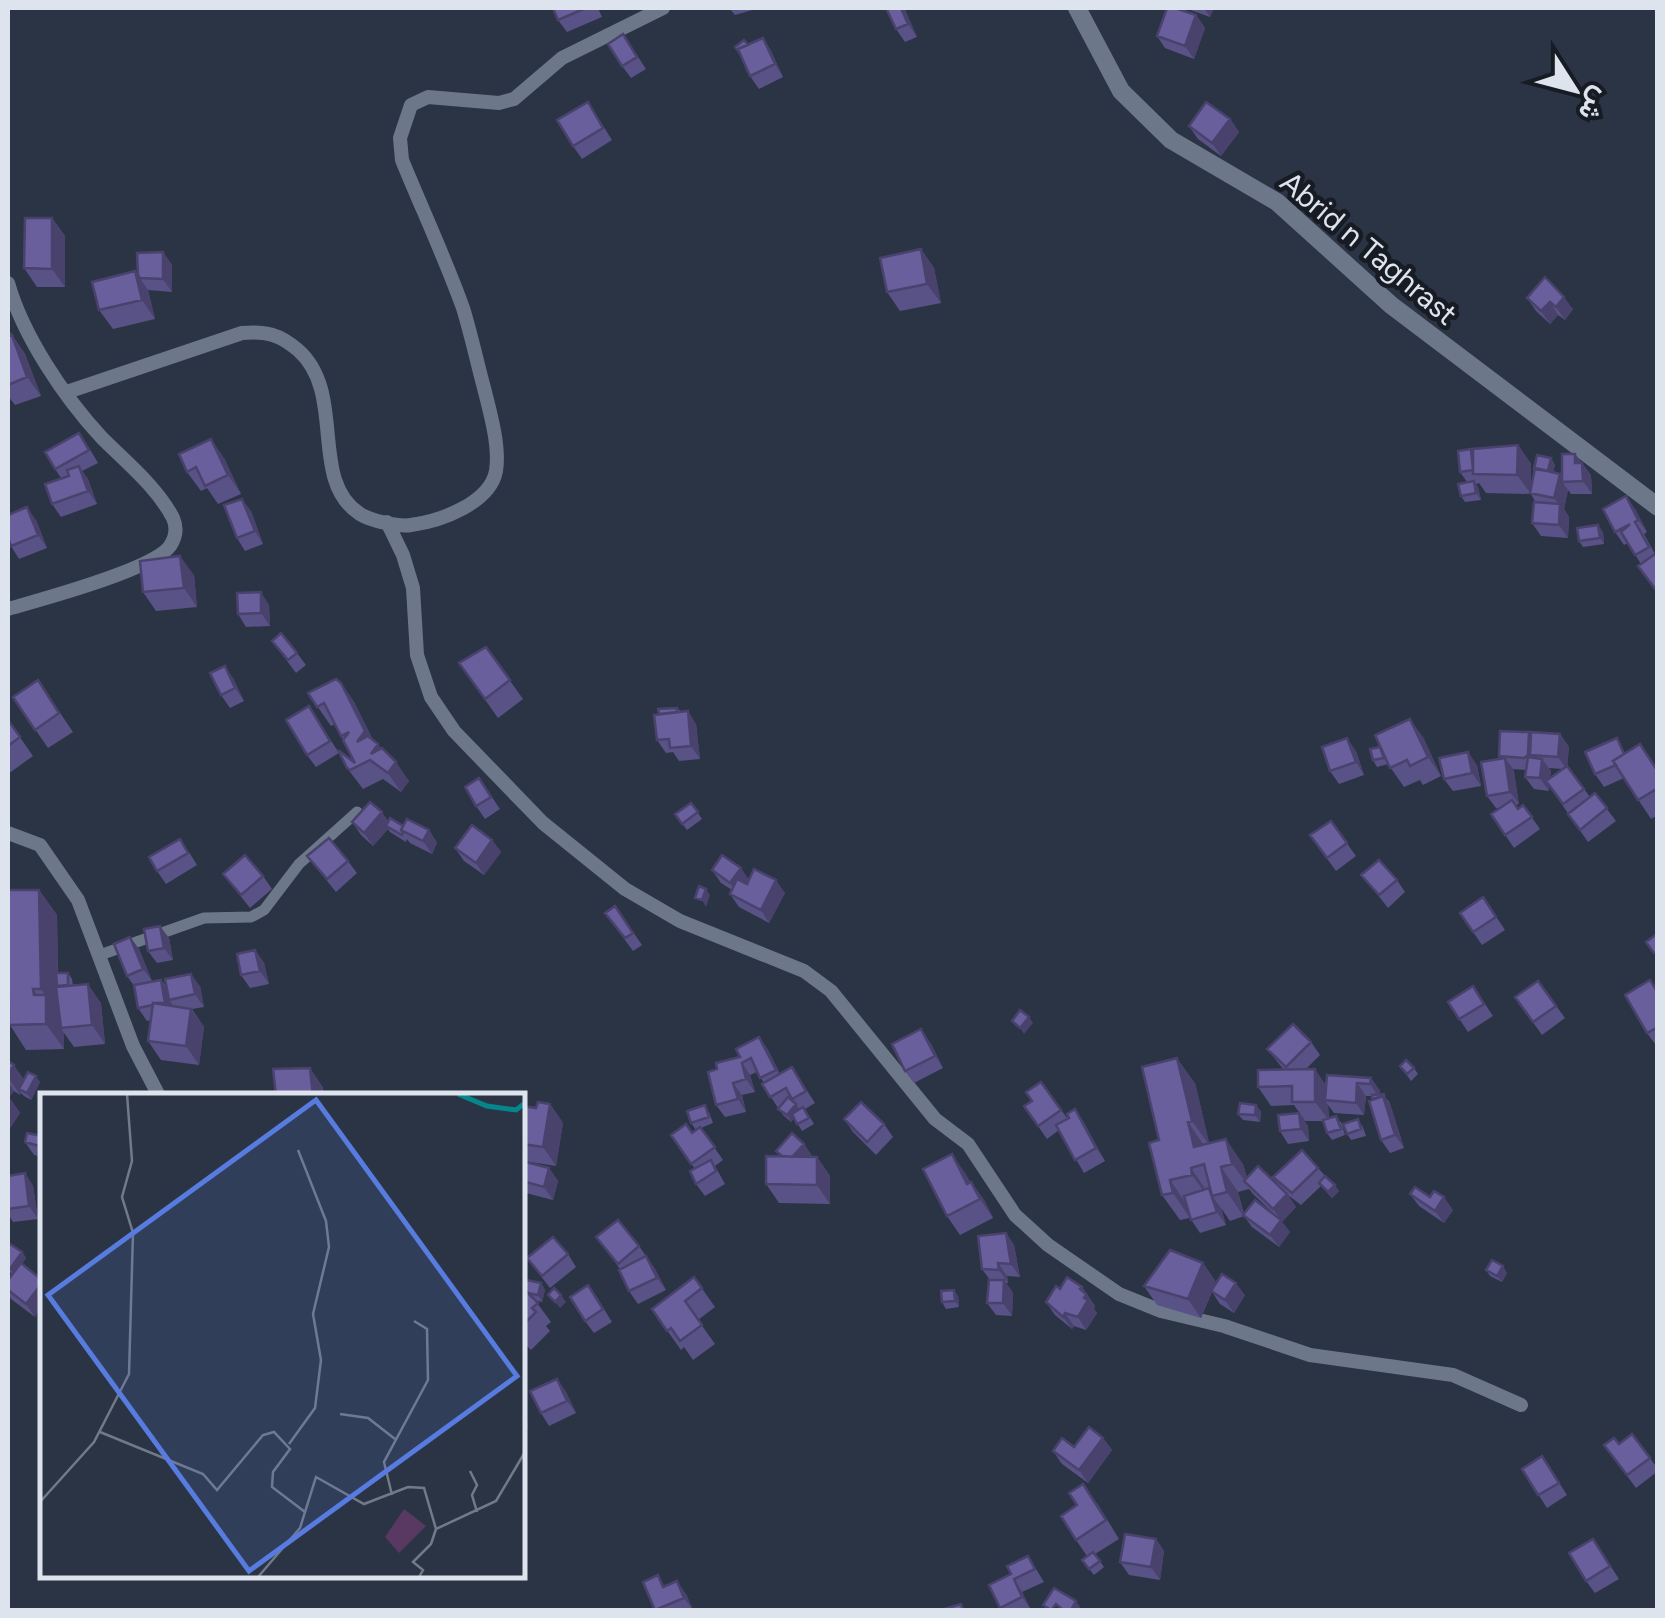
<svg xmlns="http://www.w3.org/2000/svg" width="1665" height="1618" font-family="Figtree,Vazirmatn,sans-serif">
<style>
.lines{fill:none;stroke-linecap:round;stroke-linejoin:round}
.pedestrian{stroke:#6c788a;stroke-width:11}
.minor{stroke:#6c788a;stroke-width:14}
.tertiary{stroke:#6c788a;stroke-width:18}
.wall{fill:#595286;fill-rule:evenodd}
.shaded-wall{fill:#49426d}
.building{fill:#685f9c;stroke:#49426d;stroke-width:2.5}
.labels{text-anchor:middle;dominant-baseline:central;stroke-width:9;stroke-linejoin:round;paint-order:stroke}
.street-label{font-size:30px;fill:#dde4ee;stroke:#171b23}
.inset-river{fill:none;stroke:#05868b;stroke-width:5}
.inset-road{fill:none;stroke:#727a88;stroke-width:2.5}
.view{fill:#577bdf;fill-opacity:0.15;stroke:#577bdf;stroke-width:5}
.inset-edge{fill:none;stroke:#dde4ee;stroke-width:5}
</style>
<rect width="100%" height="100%" fill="#2a3444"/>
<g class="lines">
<!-- pedestrian -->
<path class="pedestrian" d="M100 955 204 918 251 917 264 910 299 864 357 812"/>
<!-- minor -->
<path class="minor" d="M8 283C23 336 64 397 102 438 126 462 157 487 173 518 177 527 176 537 170 546 153 570 39 600 8 609
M67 392 242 333C266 331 279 334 298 350 347 393 308 481 360 514 371 521 399 527 411 525 441 521 490 503 496 471 500 446 490 412 484 388 477 362 471 334 463 308 445 258 422 209 402 160L400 138 411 105 428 97 499 103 514 99 562 58 663 8
M387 522 403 555 413 588 417 655 431 697 454 731 543 823 625 889 680 921 804 971 831 991 935 1119 968 1144 1015 1215 1048 1245 1119 1294 1161 1311 1224 1326 1310 1355 1453 1375 1521 1405
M8 833 40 845 78 900 133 1046 159 1096"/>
<!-- tertiary -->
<path class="tertiary" d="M1077 8 1121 91 1171 140 1277 202 1391 305 1658 507"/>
</g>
<!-- wall -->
<path class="wall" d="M553 8H598L602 17 567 32 558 20Z
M729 8H759L735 15Z
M904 8 917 37 905 42 896 29Z
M1185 8H1214L1210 17Z
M1196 15 1205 28 1194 59 1165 48 1157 36Z
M623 34 646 69 631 78 622 66Z
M763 38 771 51 783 77 759 89 750 76 748 45Z
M588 102 612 140 582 159 573 146Z
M1230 119 1239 132 1221 156 1198 139 1189 126Z
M52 218 65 236V287H37L24 268Z
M921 249 934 268 941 303 900 311 887 292Z
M163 252 172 265V292L148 290 155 319 113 329 99 310 135 271 138 275Z
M1527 298 1573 309 1565 320 1558 315 1550 324 1536 311Z
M8 329 25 354 41 396 15 405 8 396Z
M1518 445 1531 464V487L1551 458 1555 465 1553 472 1560 474 1562 477 1575 454 1591 475 1592 494H1571L1568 490 1564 509 1569 517 1568 538 1541 536 1532 523 1536 503 1531 494 1486 493 1479 483 1476 484 1478 487 1481 500 1465 502 1461 496 1467 482 1460 472 1471 449 1473 451Z
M88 446 98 463 82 471 88 479 97 504 61 517 52 504 61 478 55 469Z
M179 454 224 458 241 494 218 504 207 488 201 491 187 472Z
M1635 509 1647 532 1644 534 1655 554 1658 552V592L1638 566 1641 564 1628 543 1624 545 1615 532Z
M251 511 263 544 245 551 237 538Z
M36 520 47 548 19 559 11 546Z
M1603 532 1604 544 1583 547 1579 541Z
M194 575 197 607 156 611 143 592Z
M269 605 270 626 246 627 238 614Z
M272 641 297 653 306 665 296 673Z
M486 647 523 699 498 718 459 663Z
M233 678 244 701 230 708 221 695Z
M38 680 73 732 48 748 13 697Z
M341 683 354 702 373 740 409 781 401 792 383 779 363 789 347 768 355 763 335 724 331 726 308 693Z
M677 708 696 724 700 759 679 761 673 752 666 753 657 740Z
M317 719 339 753 316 767 307 755Z
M8 720 33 756 8 774Z
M1529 732 1531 735 1560 734 1569 747 1567 766 1590 797 1595 793 1616 821 1588 842 1549 786V791L1534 789 1525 777 1526 770 1513 769 1519 804 1516 805 1518 809 1523 805 1540 829 1514 848 1491 814 1501 808H1496L1487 796 1500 759 1499 756ZM1549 768 1562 769 1550 778 1551 771Z
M1423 737 1441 776 1423 785 1420 780 1404 787 1388 764 1377 767 1373 760Z
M1356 751 1364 775 1339 784 1330 771Z
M1627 752 1658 770V815L1651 819 1624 778 1604 787 1595 774Z
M1477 765 1481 786 1453 791 1444 779Z
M479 778 500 809 485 819 476 806Z
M691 803 702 819 687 830 675 814Z
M388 821 403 826 429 830 437 843 432 854 410 843 407 839 406 842 390 832 388 829 373 846 361 835 352 822Z
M1331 821 1356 856 1336 871 1310 835Z
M492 840 501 852 484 875 464 861 455 848Z
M189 852 197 865 166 884 157 871Z
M307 856 348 861 357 873 336 892Z
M712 870 749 880 785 893 769 923 739 907 730 894 732 890 721 883Z
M223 874 263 876 272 889 250 908Z
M1362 875 1397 880 1405 892 1388 908Z
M8 890H39L57 915 58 973H68L72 979 73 986 101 1003 105 1044 74 1047 64 1033V1049L26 1050 8 1022Z
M1483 897 1505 930 1482 945 1460 913Z
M615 906 642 945 633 951 605 913Z
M130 937 139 949 152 981 161 980 167 987 200 986 204 1007 192 1009 204 1027 199 1065 161 1060 148 1041 151 1020 147 1021 138 1008 135 987 127 976Z
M169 938 173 960 157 963 148 951Z
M255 950 264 963 269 984 250 988 241 975Z
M1650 980 1658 991V1048L1647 1033Z
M1538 981 1565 1018 1542 1035 1515 997Z
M1473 986 1493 1016 1468 1032 1448 1002Z
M759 1037 768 1050 780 1074 792 1067 815 1103 805 1109 814 1124 802 1131 794 1118 791 1122 783 1115 762 1084 764 1083 757 1072 750 1075 755 1092 742 1095 746 1112 725 1117 716 1105 717 1069 740 1057Z
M930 1042 943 1068 914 1083 905 1071Z
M1311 1042 1320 1055 1305 1070 1326 1086 1371 1078 1380 1091 1379 1095 1389 1101 1404 1148 1390 1153 1381 1140 1372 1096H1366L1364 1115 1334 1113 1328 1105 1329 1118 1341 1122 1345 1135 1332 1140 1327 1133 1324 1121H1305L1294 1105 1271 1106 1258 1087 1284 1070 1267 1049Z
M8 1061 24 1080 40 1082 31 1100 24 1096 21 1093 20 1095 14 1091 9 1097 20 1113 8 1131Z
M1400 1066 1414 1068 1418 1074 1411 1081Z
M1041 1082 1067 1118 1075 1109 1105 1161 1084 1173 1059 1130 1047 1139 1024 1106 1032 1101Z
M1195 1083 1209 1143 1243 1164 1247 1178 1280 1187 1273 1177 1318 1168 1339 1191 1332 1198 1321 1186 1301 1205 1288 1195 1296 1207 1282 1222 1290 1232 1279 1247 1252 1227 1244 1216 1230 1221 1221 1208 1226 1225 1200 1233 1190 1218 1180 1220 1162 1195 1159 1140ZM1249 1189 1253 1194 1274 1214H1244L1238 1192Z
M550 1104 563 1123 556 1166 524 1161 522 1106 536 1108Z
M1256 1105 1261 1112 1260 1122 1243 1120 1238 1114Z
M709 1112 713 1123 701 1128 723 1160 715 1166 725 1184 705 1196 696 1184 695 1169 671 1135 692 1133 696 1130 691 1123Z
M1299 1113 1308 1126 1309 1141 1288 1144 1280 1131Z
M844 1119 884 1124 893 1137 876 1155 853 1132Z
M1362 1125 1366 1136 1351 1140 1347 1134Z
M42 1136V1161L39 1156 34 1155 25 1142Z
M804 1144 812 1156 817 1157 830 1176V1204L779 1203 766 1184 780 1156 776 1151Z
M522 1161 549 1168 558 1181 553 1200 522 1192Z
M25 1173 33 1186 38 1219 13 1222 8 1214V1176Z
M965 1173 970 1182H971L984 1200 993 1218 960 1235 947 1216Z
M1410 1194 1453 1210 1444 1223 1419 1206Z
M1006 1233 1014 1245 1020 1277 1007 1276 1008 1283H1006L1013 1293 1012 1316 996 1315 987 1303 990 1280 982 1269Z
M596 1237 639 1246 655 1269 666 1290 638 1304 629 1291 620 1269Z
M8 1248 22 1252 26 1258 22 1264 35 1317 11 1299 8 1293V1280L12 1274 8 1270Z
M568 1254 576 1267 550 1288 527 1258Z
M1203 1263 1216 1282 1245 1295 1234 1313 1220 1304 1212 1292 1201 1318 1157 1305 1144 1286Z
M1486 1270 1507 1273 1502 1282 1490 1276Z
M694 1277 715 1307 698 1320 715 1344 693 1360 684 1347 681 1350 652 1309Z
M522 1279 541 1283 545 1290 542 1302 535 1300 551 1322 546 1326 550 1331 531 1350 522 1341Z
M1082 1287 1095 1306 1094 1309 1097 1313 1086 1330 1074 1326 1072 1329 1055 1315 1046 1302 1060 1289Z
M958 1296 959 1307 946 1309 942 1302Z
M597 1298 612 1322 594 1333 585 1321Z
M557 1379 566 1392 576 1413 549 1426 541 1413Z
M1632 1434 1658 1469V1471L1636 1488 1604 1445 1619 1444Z
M1103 1438 1112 1450 1088 1483 1062 1464 1053 1451 1074 1447Z
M1542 1456 1567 1495 1547 1508 1522 1469Z
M1097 1503 1119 1539 1095 1554 1104 1567 1094 1575 1082 1560 1087 1556 1076 1540Z
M1156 1539 1164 1551 1160 1580 1129 1575 1120 1562Z
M1593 1539 1619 1579 1595 1593 1586 1581Z
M1028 1556 1044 1582 1022 1592 1031 1610H1002L989 1585 1011 1574Z
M666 1586 686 1594 693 1610H655Z"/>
<!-- shaded-wall -->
<path class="shaded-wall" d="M901 8 905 9 917 37 908 24Z
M1204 8H1214L1210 17Z
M1196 15 1205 28 1194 59 1185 46Z
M763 38 771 51 783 77 775 64Z
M1230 119 1239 132 1221 156 1212 143Z
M52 218 65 236V287L52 269Z
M921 249 934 268 941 303 927 284Z
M163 252 172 265V292L163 279Z
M135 271 148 290 155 319 142 300Z
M1564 297 1573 309 1565 320 1556 307Z
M1550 302 1558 315 1550 324 1541 311Z
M12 335 25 354 41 396 27 377Z
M211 439 224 458 241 494 228 475Z
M1518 445 1531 464V494L1517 475Z
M1575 454 1591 475 1592 494 1583 481 1575 463Z
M1551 458 1555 465 1552 478 1548 471Z
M79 466 88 479 97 504 88 491Z
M1560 474 1565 482H1562L1568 490 1564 509 1569 517 1568 538 1559 525 1560 506 1554 498Z
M1474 481 1478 487 1481 500 1476 493Z
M1626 496 1635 509 1647 532 1638 520Z
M242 499 251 511 263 544 255 531Z
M27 507 36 520 47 548 38 535Z
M1598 525 1603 532 1604 544 1600 538Z
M180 556 194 575 197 607 184 588Z
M261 592 269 605 270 626 261 613Z
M225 666 233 678 244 701 235 688Z
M341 683 354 702 376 746 378 744 391 763 385 771 357 742Z
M688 711 696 724 700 759 691 746Z
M1410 719 1423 737 1441 776 1428 757Z
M1560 734 1569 747 1567 770 1558 757Z
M1347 738 1356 751 1364 775 1356 762Z
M1468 752 1477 765 1481 786 1472 773Z
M1505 758 1514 770 1519 804 1510 792Z
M1542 759 1551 771 1549 791 1540 778Z
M396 762 409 781 401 792 388 773Z
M382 812 391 825 386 826 388 829 373 846 364 833Z
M429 830 437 843 432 854 423 841Z
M492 840 501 852 484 875 476 863Z
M741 868 750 881 739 896 730 883Z
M776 880 785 893 769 923 761 910Z
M706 889 710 895 706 907 702 900Z
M39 890 57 915 58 986 61 1028 64 1033V1049L46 1024 34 995 33 989 46 1007V996L41 989Z
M160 926 169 938 173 960 164 948Z
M130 937 139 949 152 981 143 969Z
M255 950 264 963 269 984 260 971Z
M191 974 200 986 204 1007 195 994Z
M161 980 170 993 169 1000 172 1004 174 1016 165 1003Z
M88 984 101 1003 105 1044 92 1025Z
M191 1009 204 1027 199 1065 186 1046Z
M1029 1017 1033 1023 1024 1034 1020 1028Z
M921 1029 930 1042 943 1068 935 1056Z
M759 1037 768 1050 785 1083 776 1070Z
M1177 1058 1195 1083 1210 1146 1192 1121Z
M742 1063 750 1075 755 1092 746 1079Z
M14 1065 27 1084 19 1089 21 1093 20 1095 8 1077Z
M310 1068 323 1087 324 1096H313Z
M1315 1069 1328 1088 1325 1100 1328 1105 1329 1120 1315 1102Z
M36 1076 40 1082 31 1100 27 1093Z
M1371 1078 1380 1091 1379 1097 1370 1084Z
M8 1081 14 1091 9 1097 20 1113 8 1131Z
M733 1083 742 1095 746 1112 738 1099Z
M1357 1083 1366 1096 1364 1115 1356 1103Z
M1384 1094 1392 1109 1404 1148 1395 1135 1383 1096Z
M550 1104 563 1123 556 1166 543 1147Z
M796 1104 800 1110 791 1122 787 1115Z
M1256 1105 1261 1112 1260 1122 1255 1115Z
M1075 1109 1084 1122 1105 1161 1096 1148Z
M1299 1113 1308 1126 1309 1141 1301 1129Z
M1188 1122 1205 1147H1194Z
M1226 1139 1243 1164 1249 1186 1232 1164Z
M804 1144 812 1156 788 1161Z
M952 1154 965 1173 980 1203 967 1184Z
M817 1157 830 1176V1204L817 1185Z
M1221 1167 1238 1192 1244 1217 1227 1192Z
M549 1168 558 1181 553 1200 544 1187Z
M1191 1168 1208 1193 1210 1200 1192 1175Z
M25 1173 33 1186 38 1219 29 1206Z
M1170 1180 1187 1205 1190 1218 1173 1193Z
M971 1182 984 1200 993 1218 980 1199Z
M1335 1185 1339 1191 1332 1198 1328 1192Z
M1287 1194 1296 1207 1282 1222 1290 1232 1279 1247 1270 1235 1281 1220 1273 1209Z
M1212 1196 1221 1208 1226 1225 1217 1212Z
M1444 1197 1453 1210 1444 1223 1435 1211Z
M1006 1233 1014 1245 1020 1277 1011 1264Z
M22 1252 26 1258 15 1275 10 1269Z
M646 1256 655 1269 666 1290 657 1278Z
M998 1263 1007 1276 1008 1283 999 1270Z
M1203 1263 1216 1282 1201 1318 1188 1299Z
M1503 1266 1507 1273 1502 1282 1497 1276Z
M1004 1280 1013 1293 1012 1316 1003 1303Z
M42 1283V1307L35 1317 26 1304Z
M541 1283 545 1290 542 1302 538 1295Z
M1236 1283 1245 1295 1234 1313 1225 1300Z
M1082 1287 1095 1306 1094 1309 1097 1313 1086 1330 1078 1317 1080 1289Z
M954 1290 958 1296 959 1307 955 1301Z
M561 1295 566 1302 560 1308 555 1302Z
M1065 1313 1074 1326 1072 1329 1063 1317Z
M557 1379 566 1392 576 1413 567 1401Z
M522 1409 527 1416 528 1430 522 1422Z
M1103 1438 1112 1450 1088 1483 1079 1470Z
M1156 1539 1164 1551 1160 1580 1151 1567Z
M1014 1579 1022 1592 1031 1610 1022 1597Z
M677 1581 686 1594 693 1610 684 1598Z
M1076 1601 1082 1610H1070Z"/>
<!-- building -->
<path class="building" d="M553 8H586L558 20Z
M886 8H901L908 24 896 29Z
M1167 8H1175L1196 15 1185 46 1157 36Z
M623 34 637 57 622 66 608 44Z
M763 38 775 64 750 76 738 49Z
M744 40 748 45 738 49 739 52 735 47Z
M588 102 603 128 573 146 557 120Z
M1206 102 1230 119 1212 143 1189 126Z
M25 218H52V269L24 268Z
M921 249 927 284 887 292 880 258Z
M163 252V279L140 278 138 275 137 253Z
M135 271 142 300 99 310 92 282Z
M1545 277 1564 297 1556 307 1550 302 1541 311 1527 298Z
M12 335 27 377 8 385V336Z
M79 433 89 450 55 469 45 452Z
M211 439 228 475 205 486 196 467 187 472 179 454Z
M1518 445 1517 475 1473 474V449Z
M1471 449 1473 470 1460 472 1458 451Z
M1562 454H1575V463H1582L1583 481 1562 482Z
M1537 455 1551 458 1548 471 1534 469Z
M79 466 88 491 52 504 45 484 69 476 67 470Z
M1535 468 1560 474 1554 498 1530 493Z
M1474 481 1476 493 1461 496 1458 484Z
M1626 496 1638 520 1635 522 1649 547 1635 555 1621 532 1630 524 1615 532 1603 509Z
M242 499 255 531 237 538 224 505Z
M1534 502 1560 504 1559 525 1532 523Z
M27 507 38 535 11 546 8 538V515Z
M1598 525 1600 538 1579 541 1577 528Z
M1658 552V588L1656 590 1638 566Z
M180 556 184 588 143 592 140 561Z
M261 592V613L238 614 237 593Z
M281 633 297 653 288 660 272 641Z
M486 647 510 680 485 699 459 663Z
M225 666 235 688 221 695 210 673Z
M336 679 341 683 365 731 357 742 368 736 378 744 371 754 382 748 396 762 388 773 370 760 350 770 347 768 338 750 355 763 343 740 349 732 341 736 324 703 317 707 308 693Z
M38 680 59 713 35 730 13 697Z
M309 706 330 741 307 755 286 720Z
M677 708V712L659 714 658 709Z
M688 711 691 746 670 748 669 739 657 740 654 715Z
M1410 719 1428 757 1410 766 1407 760 1390 768 1375 735Z
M8 720 20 737 8 746Z
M1500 731 1529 732 1528 755 1524 758 1499 756Z
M1531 732 1560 734 1558 757 1530 755Z
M1347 738 1356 762 1330 771 1322 747Z
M1617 738 1624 754 1613 761 1616 765 1595 774 1585 752Z
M1640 744 1658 772V788L1638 800 1613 761Z
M1380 747 1384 758 1373 760 1370 749Z
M1468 752 1472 773 1444 779 1439 758Z
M1528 757 1542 759 1540 778 1525 777Z
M1505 758 1510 792 1487 796 1481 762Z
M1567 766 1584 789 1563 804 1546 781Z
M479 778 491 797 476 806 465 787Z
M1595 793 1607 808 1580 830 1568 814Z
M1512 800 1518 809 1523 805 1532 817 1505 835 1491 814Z
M370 802 382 812 364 833 352 822Z
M691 803 698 812 682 824 675 814Z
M390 818 403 826 401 830 403 833 402 835 386 826Z
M407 819 429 830 423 841 401 830Z
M1331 821 1347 843 1327 858 1310 835Z
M472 825 492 840 476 863 455 848Z
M329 838 348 861 327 879 307 856Z
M180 839 188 853 157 871 149 857Z
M245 855 263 876 241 895 223 874Z
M722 855 741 868 730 883 712 870Z
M1379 860 1397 880 1379 895 1361 875Z
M754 869 776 880 761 910 730 894 737 879 747 884Z
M699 886 706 889 702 900 695 898Z
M8 890H39L41 989H33L34 995H46V1024L9 1025Z
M1483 897 1496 917 1473 932 1460 913Z
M615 906 633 933 625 938 605 913Z
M160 926 164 948 148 951 144 929Z
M1658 933V951L1654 953 1646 942Z
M130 937 143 969 127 976 114 944Z
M255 950 260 971 241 975 237 954Z
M56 973H68V985L57 986Z
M191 974 195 994 169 1000 165 979Z
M161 980 165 1003H153V1005L138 1008 134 985Z
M1650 980 1658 993V1027L1647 1033 1625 995Z
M1538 981 1556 1006 1533 1022 1515 997Z
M88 984 92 1025 61 1028 56 987Z
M1473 986 1484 1004 1459 1019 1448 1002Z
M153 1003 191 1009 186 1046 148 1041Z
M1020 1010 1029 1017 1020 1028 1012 1021Z
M1293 1024 1311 1042 1286 1067 1267 1049Z
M921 1029 935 1056 905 1071 892 1044Z
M759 1037 776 1070 760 1078 751 1058 742 1063 746 1079 733 1083 738 1099 716 1105 708 1072 717 1069 716 1063 740 1057 736 1049Z
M1177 1058 1192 1121 1188 1122 1194 1147 1226 1139 1232 1164 1221 1167 1227 1192 1212 1196 1204 1164 1191 1168 1192 1175 1170 1180 1173 1193 1162 1195 1149 1143 1159 1140 1142 1067Z
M1406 1060 1414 1068 1407 1074 1400 1066Z
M8 1061 14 1065 8 1075Z
M792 1067 806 1091 792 1099 786 1088 770 1097 762 1084Z
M310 1068 313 1096H276L273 1069Z
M1315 1069V1102H1292V1086L1258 1087V1070Z
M28 1072 36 1076 27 1093 19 1089Z
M1327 1075 1371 1078 1370 1084 1357 1083 1356 1103 1325 1100Z
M1041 1082 1061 1110 1038 1126 1024 1106 1032 1101 1026 1092Z
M1384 1094V1098L1383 1096 1372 1099V1095Z
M1383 1096 1395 1135 1381 1140 1369 1101Z
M788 1097 796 1104 787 1115 778 1109Z
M538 1102 550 1104 543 1147 522 1144V1106L536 1108Z
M861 1102 884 1124 867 1142 844 1119Z
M1240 1103 1256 1105 1255 1115 1238 1114Z
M705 1105 709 1117 691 1123 687 1111Z
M803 1107 809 1118 797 1124 792 1114Z
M1075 1109 1096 1148 1075 1160 1056 1125 1069 1118 1067 1114Z
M1299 1113 1301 1129 1280 1131 1278 1115Z
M1336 1116 1341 1129 1327 1133 1323 1120Z
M1358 1119 1361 1129 1347 1134 1343 1124Z
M686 1124 692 1133 700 1127 715 1147 691 1164 671 1135Z
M27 1133 42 1136V1155L38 1154 39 1146 25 1142Z
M792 1133 804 1144 792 1157 782 1156 776 1151Z
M1302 1150 1318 1168 1292 1193 1273 1177Z
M952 1154 967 1184 971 1182 980 1199 947 1216 923 1169Z
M766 1156 817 1157V1185L766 1184Z
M711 1160 716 1171 696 1184 690 1171Z
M522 1161 549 1168 544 1187 522 1181Z
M1258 1166 1287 1194 1273 1209 1244 1181Z
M25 1173 29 1206 8 1209V1176Z
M1325 1176 1335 1185 1328 1192 1319 1183Z
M1415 1187 1430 1197 1434 1191 1444 1197 1435 1211 1410 1194Z
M1209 1188 1217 1212 1191 1220 1184 1196Z
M1255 1200 1281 1220 1270 1235 1243 1215Z
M618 1220 639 1246 618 1264 596 1237Z
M1006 1233 1011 1264 998 1263 999 1270 982 1269 978 1236Z
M553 1237 568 1254 542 1276 527 1258Z
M10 1244 22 1252 10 1269 8 1267V1248Z
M1170 1250 1203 1263 1188 1299 1144 1286Z
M646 1256 657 1278 629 1291 619 1270Z
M1492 1260 1503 1266 1497 1276 1486 1270Z
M21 1263 42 1280V1283L26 1304 8 1290V1280Z
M1222 1274 1236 1283 1225 1300 1211 1291Z
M694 1277 702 1288 685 1301 702 1325 680 1341 671 1328 667 1331 652 1309Z
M1067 1277 1082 1287 1080 1289 1086 1294 1084 1298 1088 1300 1078 1317 1065 1313 1063 1317 1046 1302 1056 1286 1060 1289Z
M522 1279 541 1283 538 1295 528 1293 522 1287Z
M989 1280H1004L1003 1303H987Z
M588 1285 603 1309 585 1321 570 1297Z
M522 1287 538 1303 532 1308 536 1312 522 1326Z
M554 1288 561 1295 555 1302 548 1295Z
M954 1290 955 1301 942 1302 941 1291Z
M557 1379 567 1401 541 1413 530 1391Z
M1089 1427 1103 1438 1079 1470 1053 1451 1062 1438 1074 1447Z
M1632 1434 1650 1458 1627 1475 1604 1445 1614 1438 1619 1444Z
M1542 1456 1559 1483 1538 1495 1522 1469Z
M1083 1484 1106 1520 1076 1540 1061 1516 1077 1505 1069 1493Z
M1125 1534 1156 1539 1151 1567 1120 1562Z
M1593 1539 1610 1566 1586 1581 1569 1553Z
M1093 1552 1100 1561 1089 1569 1082 1560Z
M1028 1556 1035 1569 1014 1579 1022 1597 1000 1608 989 1585 1011 1574 1007 1566Z
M658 1575 663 1587 677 1581 684 1598 655 1610 643 1582Z
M1054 1588 1076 1601 1071 1610H1063L1056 1604 1051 1610 1043 1605Z
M961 1604 963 1610H941Z"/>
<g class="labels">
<!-- street labels -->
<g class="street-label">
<text transform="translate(1369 248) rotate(40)">Abrid n Taghrast</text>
</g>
</g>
<!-- overview -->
<g transform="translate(40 1093)">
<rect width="485" height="485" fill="#2a3444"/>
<path d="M364 416 386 433 359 460 345 444Z" fill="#593862"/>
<path class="inset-river" d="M418 1 447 13 476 17 485 10"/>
<path class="inset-road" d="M300 321 328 325 355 346M60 339 163 381 177 397 223 342 234 339 250 356 233 379 232 394 265 419M249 351 275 315 281 267 273 221 289 154 286 128 258 57M430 378 437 392 432 402 437 419M352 402 344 369 388 287 387 236 374 228M0 409 54 349 89 281 93 140 82 104 92 68 87 1M218 484 260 435 276 384 324 411 368 394 384 395 396 436 456 408 485 359M379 484 383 477 373 469 391 451 396 436"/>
<path class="view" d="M276 7 477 283 209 478 8 202Z"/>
<rect width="485" height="485" class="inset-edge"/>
</g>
<!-- border -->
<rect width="1665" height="1618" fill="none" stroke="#dde4ee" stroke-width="20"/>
<!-- north arrow -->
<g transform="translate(1575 90) rotate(126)" stroke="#171b23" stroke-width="8" paint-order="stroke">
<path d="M0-8L18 38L0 25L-18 38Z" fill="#dde4ee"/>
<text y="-15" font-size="28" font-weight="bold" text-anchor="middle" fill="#dde4ee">ش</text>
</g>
</svg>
